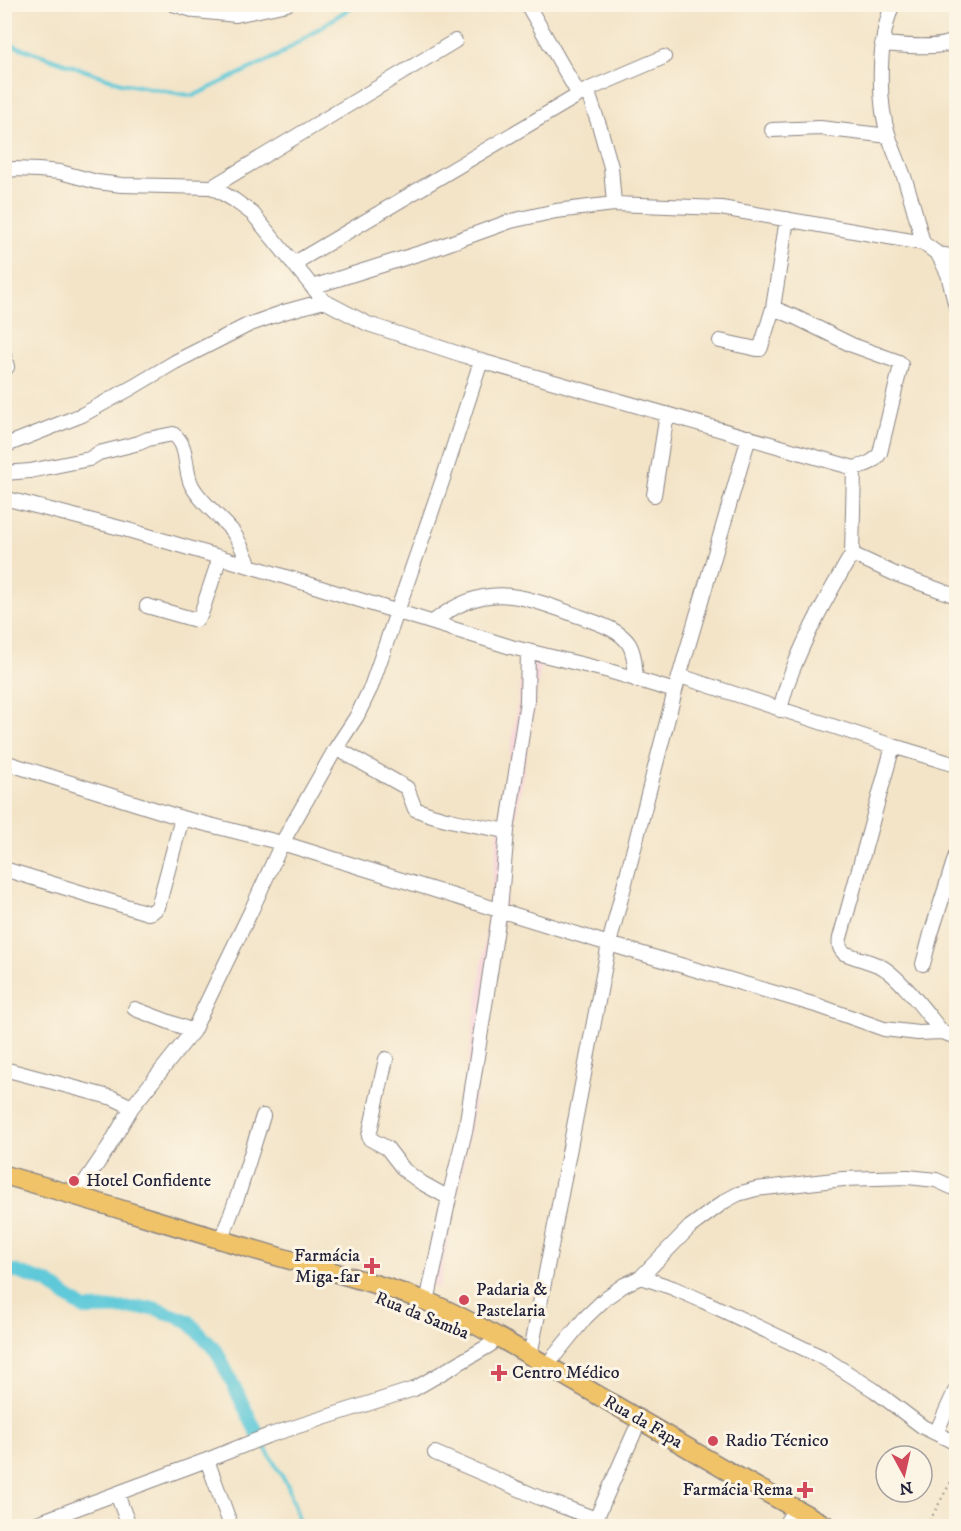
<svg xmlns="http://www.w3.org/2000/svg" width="961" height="1531" font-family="'IM FELL DW Pica',serif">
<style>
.built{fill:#f6cfd9}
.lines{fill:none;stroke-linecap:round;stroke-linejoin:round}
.stream{stroke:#5fc9d9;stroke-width:4}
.canal{stroke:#5fc9d9;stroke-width:14}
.minor-casing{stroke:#8a8382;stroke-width:16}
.major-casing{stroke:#8a8382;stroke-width:21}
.path{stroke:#8a8382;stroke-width:2;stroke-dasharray:1.5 4.5;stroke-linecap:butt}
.minor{stroke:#fff;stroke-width:14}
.major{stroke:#f0c369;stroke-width:18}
.poi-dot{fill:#d1495b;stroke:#fcf5e5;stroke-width:2}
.labels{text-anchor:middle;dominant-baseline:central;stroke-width:6;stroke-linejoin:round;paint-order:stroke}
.poi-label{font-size:18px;fill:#22223b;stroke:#fcf5e5;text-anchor:start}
.street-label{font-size:18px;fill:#22223b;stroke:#fcf5e5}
</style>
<rect width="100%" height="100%" fill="#fcf5e5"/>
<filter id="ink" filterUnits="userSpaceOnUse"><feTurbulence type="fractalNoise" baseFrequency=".0167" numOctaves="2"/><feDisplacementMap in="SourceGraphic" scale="12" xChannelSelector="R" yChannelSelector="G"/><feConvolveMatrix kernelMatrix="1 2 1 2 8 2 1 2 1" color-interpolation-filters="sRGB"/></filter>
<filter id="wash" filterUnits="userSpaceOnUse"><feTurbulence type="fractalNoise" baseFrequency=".008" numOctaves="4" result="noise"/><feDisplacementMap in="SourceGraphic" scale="24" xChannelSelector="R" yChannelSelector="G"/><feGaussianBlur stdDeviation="1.35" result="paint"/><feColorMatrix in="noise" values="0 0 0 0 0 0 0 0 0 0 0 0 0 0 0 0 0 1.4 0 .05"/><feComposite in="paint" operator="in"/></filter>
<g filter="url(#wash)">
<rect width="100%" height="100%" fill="#f3e4c8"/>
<!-- built -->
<path class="built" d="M524 656 542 660 516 817 506 900 470 1131 439 1289 426 1284 458 1130 481 974 500 815 513 736Z"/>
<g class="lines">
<!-- stream -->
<path class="stream" d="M4 42 121 83 193 96 279 55 356 4
M261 1441 288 1486 301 1526"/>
<!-- canal -->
<path class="canal" d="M4 1271H14L49 1283 67 1297 85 1309 154 1308 188 1321 217 1352 258 1435"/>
</g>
</g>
<g filter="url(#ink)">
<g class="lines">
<defs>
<path id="minor" d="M173 4 196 11 236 15 287 4
M527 4 579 95
M893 4C878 38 877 102 889 137 895 155 903 171 908 189 914 207 918 225 923 243
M882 44C900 45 943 51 956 39
M587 90 600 128 611 167 614 204
M772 130 820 128 889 136
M4 172 14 169 38 170 60 172 97 182 122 185 212 187 234 200 253 214 324 301 368 324 481 361 854 468 852 554 895 574 956 596
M212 187 455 41
M938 254 948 274 956 307
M293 264 587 90 664 57
M312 287 433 249 511 221 556 211 614 204 721 208 923 243 938 254 956 257
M773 308 795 317 852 345 899 362 901 365 880 453C874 463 865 465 854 468
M720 341 757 349H760L761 347 773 308 787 219
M4 355 7 367 4 370
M4 446 82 415 133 387 175 362 248 325 284 312 324 301
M4 473 30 471 89 459 99 453 139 443 148 439 173 434C190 446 183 469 192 486 202 504 220 516 233 532 240 542 245 555 250 566
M654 495 667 414
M4 498 128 530 263 570 511 647 609 671 675 691
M147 606 196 620 201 614 220 557
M433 622C487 579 523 596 581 617 597 623 619 629 629 644 635 654 635 668 636 680
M680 676 893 746 956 765
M780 710C783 698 786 686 791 674 807 632 829 593 852 554
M893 746 840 938C839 945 839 948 844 953 856 958 869 961 880 966 899 975 928 1015 942 1032
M336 748 407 788 415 809C444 821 476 825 507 831
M4 762 182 818 282 843 609 944 819 1006 884 1029 918 1033 942 1032 956 1037
M4 869 148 913 152 912 158 907 182 818
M923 964 931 934 956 855
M135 1009 193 1031
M386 1059 369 1136 370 1139 387 1148 404 1170 422 1183 449 1198
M4 1069 113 1098 132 1107
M76 1195 108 1148 132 1107 193 1031 251 911 282 843 336 748 357 716 371 687 445 473 481 361
M221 1240 238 1195 263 1116
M641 1277 673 1288 703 1301 824 1358 874 1390 923 1427 956 1443
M427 1302 449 1198 466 1127 500 909 507 831 527 701 528 651
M530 1356 609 944 675 691 749 437
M547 1365 585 1318 607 1297 624 1285 641 1277 690 1227 725 1201 738 1194 756 1189 843 1179 908 1177 936 1180 956 1189
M936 1433 956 1389
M435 1453 540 1498 596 1519 599 1526
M207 1460 231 1526
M117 1494 129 1526
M596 1519 635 1431
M29 1526 207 1460 267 1436 414 1389 490 1345
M784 1526 790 1517"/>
<path id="major" d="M4 1175C86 1198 167 1224 249 1248 307 1266 371 1280 428 1302 454 1312 480 1327 505 1341L724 1469 827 1526"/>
</defs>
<!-- minor casing -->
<use href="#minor" class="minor-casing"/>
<!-- major casing -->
<use href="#major" class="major-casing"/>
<!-- path -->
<path class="path" d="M927 1526 956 1472"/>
<!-- minor -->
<use href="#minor" class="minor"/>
<!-- major -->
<use href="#major" class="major"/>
</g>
</g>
<!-- markers -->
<g class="poi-dot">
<circle cx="74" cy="1181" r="6"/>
<path d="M369 1257h6v6h6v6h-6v6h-6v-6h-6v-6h6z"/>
<circle cx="464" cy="1300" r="6"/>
<path d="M496 1364h6v6h6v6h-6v6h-6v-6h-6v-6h6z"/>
<circle cx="713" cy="1441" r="6"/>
<path d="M802 1481h6v6h6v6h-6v6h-6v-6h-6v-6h6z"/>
</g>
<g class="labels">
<!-- poi labels -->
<g class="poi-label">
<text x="86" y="1181">Hotel Confidente</text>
<text x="360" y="1256" text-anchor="end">Farmácia<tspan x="360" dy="21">Miga-far</tspan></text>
<text x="476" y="1290">Padaria &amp;<tspan x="476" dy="21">Pastelaria</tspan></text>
<text x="512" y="1373">Centro Médico</text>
<text x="725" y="1441">Radio Técnico</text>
<text x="793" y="1490" text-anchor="end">Farmácia Rema</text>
</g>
<!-- street labels -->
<g class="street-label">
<text transform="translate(422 1316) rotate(22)">Rua da Samba</text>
<text transform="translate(643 1422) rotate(30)">Rua da Fapa</text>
</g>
</g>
<!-- margin -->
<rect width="961" height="1531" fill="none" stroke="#fcf5e5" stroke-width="24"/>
<!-- north arrow -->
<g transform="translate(904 1474) rotate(172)"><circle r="28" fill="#fcf5e5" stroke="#a5a1a1" stroke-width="1.5"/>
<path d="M0-4.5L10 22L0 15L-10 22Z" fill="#d1495b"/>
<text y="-9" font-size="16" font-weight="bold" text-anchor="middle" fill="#22223b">N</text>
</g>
</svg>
